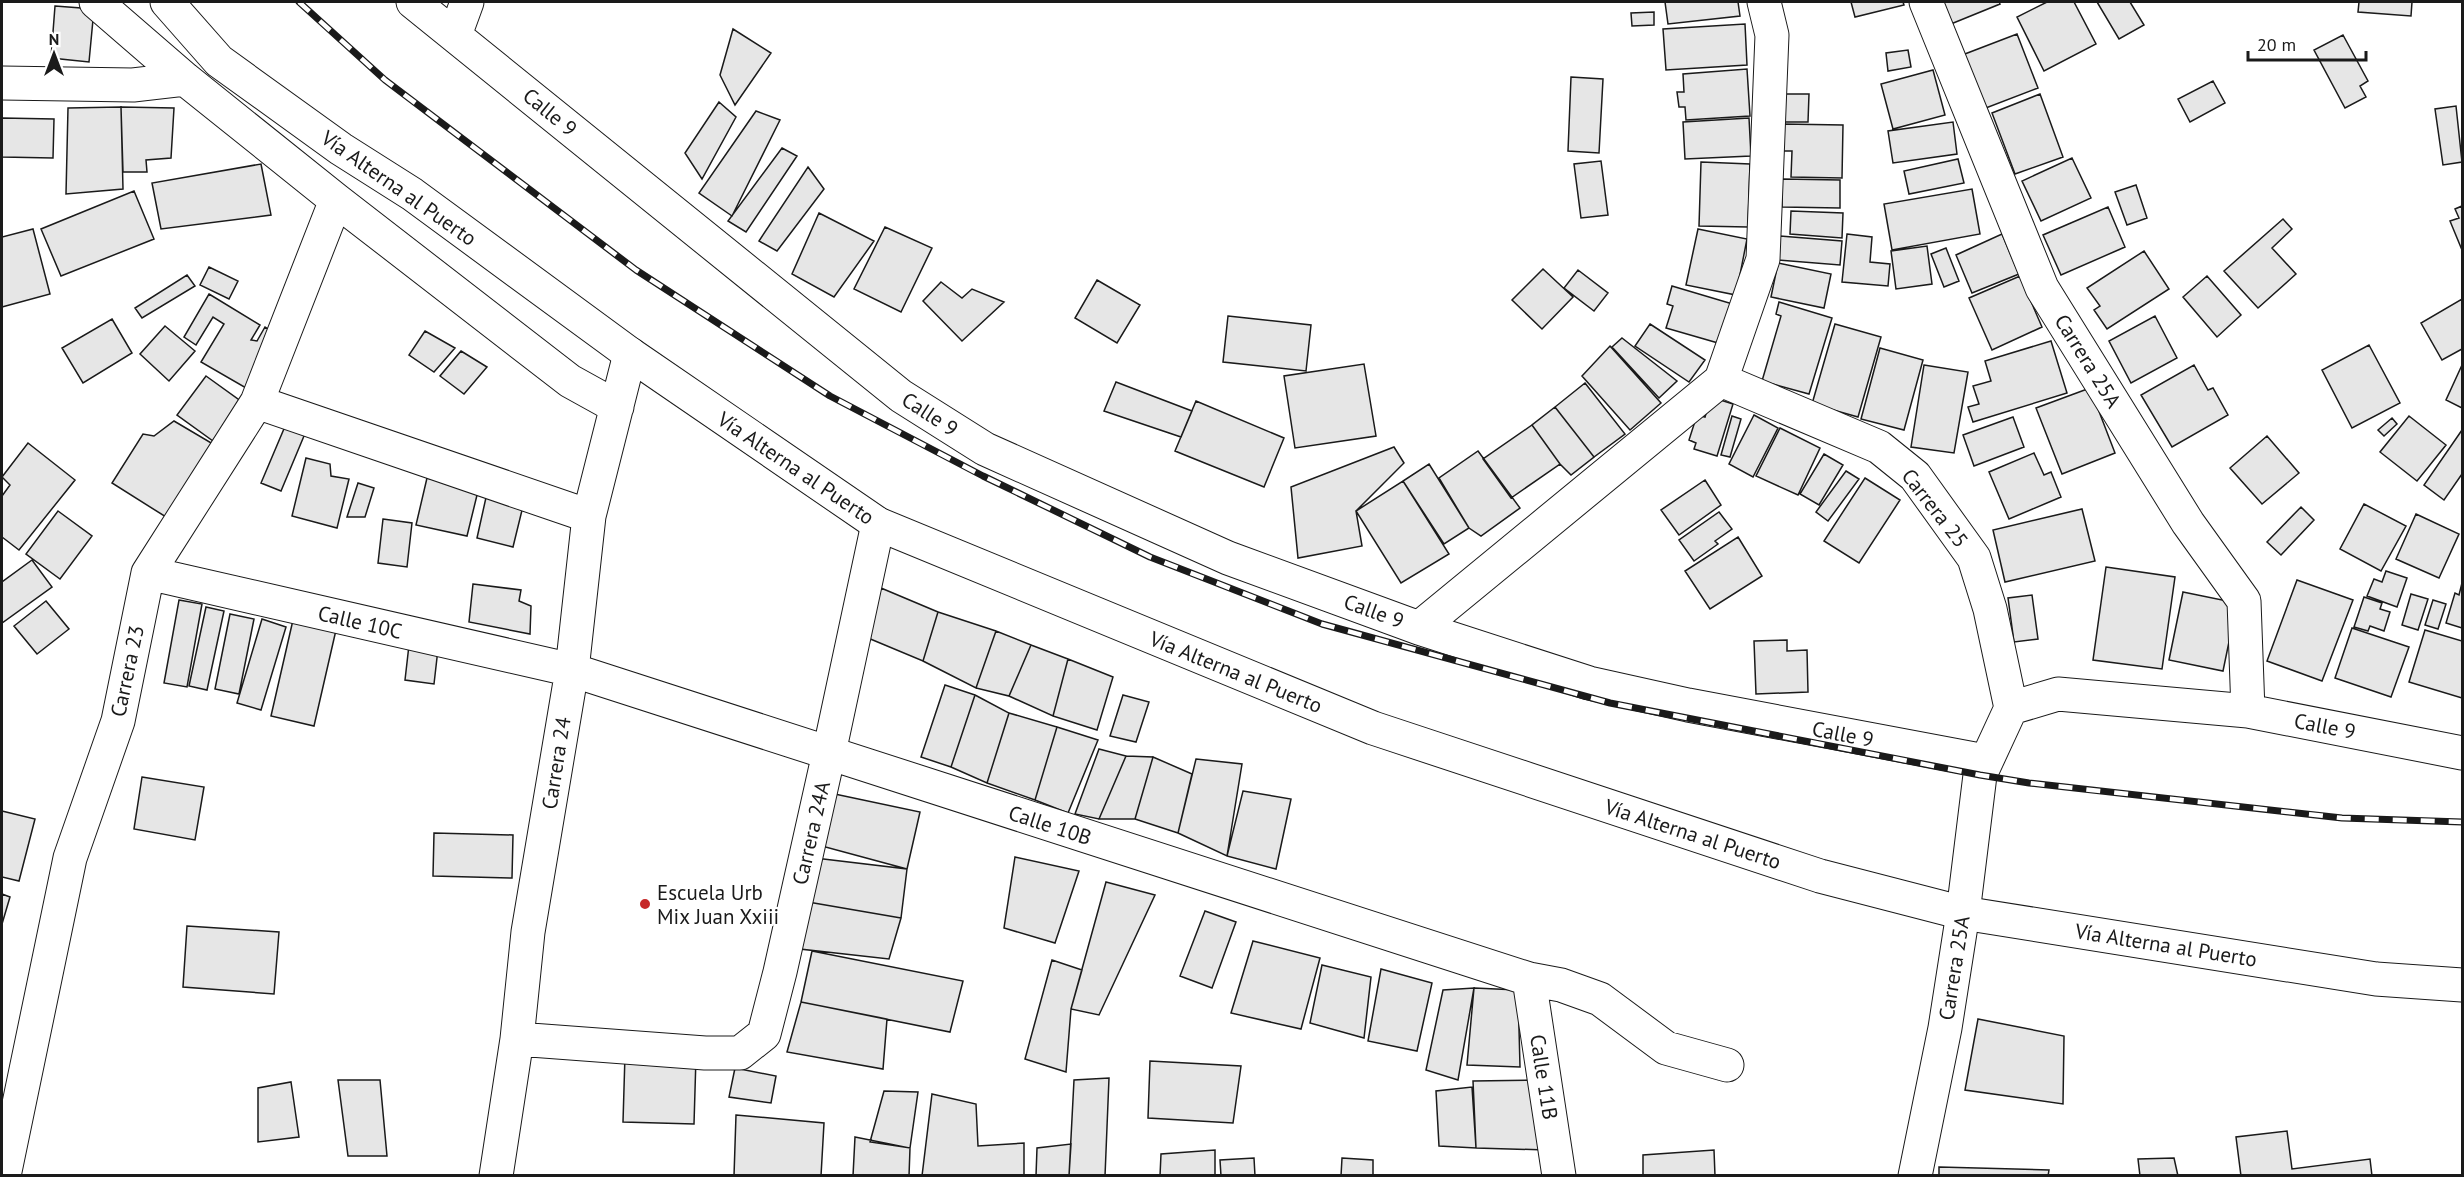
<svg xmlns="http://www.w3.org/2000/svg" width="2464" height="1177" font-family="'PT Sans',sans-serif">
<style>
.building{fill:#e6e6e6;stroke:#1a1a1a;stroke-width:1.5}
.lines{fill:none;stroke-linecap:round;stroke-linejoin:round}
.minor-casing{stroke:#1a1a1a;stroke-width:35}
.major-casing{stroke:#1a1a1a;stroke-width:35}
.minor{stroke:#fff;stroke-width:33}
.major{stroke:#fff;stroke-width:33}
.rail-casing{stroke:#1a1a1a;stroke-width:7}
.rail{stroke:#fff;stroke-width:4.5;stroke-dasharray:14;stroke-linecap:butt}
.poi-dot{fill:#c62828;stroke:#fff;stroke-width:2}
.labels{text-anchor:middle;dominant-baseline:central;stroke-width:4.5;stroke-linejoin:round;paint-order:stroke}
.street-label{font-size:21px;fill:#1a1a1a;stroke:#fff}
.poi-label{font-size:21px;fill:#1a1a1a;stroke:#fff;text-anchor:start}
</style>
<rect width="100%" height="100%" fill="#fff"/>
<!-- building -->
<path class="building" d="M1665 2H1738L1740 16 1668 24Z
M1851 2H1903L1904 5 1855 17Z
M1936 2H1999L2000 4 1946 26Z
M2047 2H2074L2096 44 2044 71 2017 17Z
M2097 2H2130L2144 25 2119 39Z
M2359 2H2412L2411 16 2358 12Z
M55 6 94 9 89 62 51 58Z
M1654 12V25L1632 26 1631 13Z
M1745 24 1747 65 1666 70 1663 29Z
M733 29 771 53 735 105 720 75Z
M2017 34 2038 88 1978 111 1957 57Z
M2343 35 2368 81 2360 86 2366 97 2345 108 2314 50Z
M1908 50 1911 67 1888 71 1886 53Z
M1747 69 1750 116 1686 120 1685 107H1679L1677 92H1684L1683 74Z
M1933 70 1945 115 1893 129 1881 84Z
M1571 77 1603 79 1599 153 1568 151Z
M2213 81 2225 103 2190 122 2178 99Z
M1780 94H1809L1808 122H1779Z
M2040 94 2063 157 2015 174 1992 113Z
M719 102 736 117 702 179 685 153Z
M2456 106 2462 162 2443 165 2435 109Z
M121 107 174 108 171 158 146 160 147 172H123Z
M121 107 123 189 66 194 68 108Z
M756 111 780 120 732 216 699 193Z
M2 118 54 119 53 158 2 157Z
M1749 118 1751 156 1685 159 1683 122Z
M1953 122 1957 154 1893 163 1888 131Z
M1782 124 1843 125 1842 178 1791 177 1792 151H1782Z
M782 148 797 156 746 232 728 221Z
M2072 158 2091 198 2041 221 2022 181Z
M1958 159 1964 183 1909 194 1904 171Z
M1601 161 1608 215 1581 218 1574 164Z
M1701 162 1750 164 1748 227 1699 226Z
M261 164 271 215 161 229 152 183Z
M808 167 824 189 777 251 759 241Z
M1782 179 1840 180V208L1782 207Z
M2136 185 2147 218 2127 225 2115 192Z
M1972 189 1980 234 1892 250 1884 204Z
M134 191 154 239 61 276 41 229Z
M2462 206V250L2450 221 2459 218 2455 209Z
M2108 207 2125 247 2061 275 2043 235Z
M1791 211 1843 213 1842 238 1790 234Z
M819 213 874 241 834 297 792 274Z
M2283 219 2292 229 2272 248 2296 274 2258 308 2224 271Z
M885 227 932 248 901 312 854 289Z
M33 229 50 294 2 307V237Z
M1698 229 1747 239 1736 295 1686 285Z
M1847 234 1872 237 1870 262 1890 264 1888 286 1842 282Z
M2002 234 2019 274 1972 293 1956 255Z
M1780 236 1842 241 1840 265 1778 260Z
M1927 246 1932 284 1896 289 1891 251Z
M1946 248 1959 281 1944 287 1931 254Z
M2144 251 2169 289 2107 329 2094 310 2100 306 2087 288Z
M1778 263 1831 274 1824 308 1771 297Z
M209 267 238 281 229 299 200 285Z
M1543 269 1573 297 1542 329 1512 300Z
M1578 270 1608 293 1594 311 1564 288Z
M187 275 195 286 142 318 135 308Z
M2020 276 2042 327 1992 350 1969 298Z
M2207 276 2241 315 2217 337 2183 297Z
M1097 280 1140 305 1117 343 1075 318Z
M941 282 962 298 972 289 1004 302 962 341 923 301Z
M1672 286 1736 305 1725 345 1666 328 1673 306 1667 304Z
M209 294 260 325 251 340 257 341 265 327 278 335 246 388 201 362 224 324 213 317 196 345 184 337Z
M2462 299V349L2442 360 2421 323Z
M1779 302 1832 318 1809 394 1762 381 1781 316 1776 314Z
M1228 316 1311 325 1306 371 1223 362Z
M2155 316 2177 358 2131 383 2109 341Z
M112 319 132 353 83 383 62 348Z
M1650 324 1705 360 1689 382 1635 346Z
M1835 324 1881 337 1858 417 1812 404Z
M165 326 195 351 169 381 140 354Z
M425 331 455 348 434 372 409 355Z
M1622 338 1677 381 1659 398 1612 347Z
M2051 341 2067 393 1973 422 1968 407 1979 404 1973 386 1991 381 1985 361Z
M2369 345 2400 403 2352 428 2322 370Z
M1610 346 1661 403 1630 430 1582 376Z
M1880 348 1923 360 1904 430 1861 419Z
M461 351 487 367 464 394 440 376Z
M1364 364 1376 436 1295 448 1284 376Z
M1924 365 1968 372 1954 453 1911 447Z
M2194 365 2208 390 2213 388 2228 415 2172 447 2141 395Z
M2462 365V408L2446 400Z
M206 376 242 402 213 441 177 415Z
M1116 382 1192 411 1181 437 1104 411Z
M1585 383 1625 434 1594 457 1555 407Z
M2090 388 2115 453 2062 474 2036 408Z
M1711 397 1733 404 1717 456 1694 449 1696 443 1689 440 1697 415 1705 417Z
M1196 401 1284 438 1264 487 1175 451Z
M1555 407 1594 457 1571 475 1560 464 1532 425Z
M1754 415 1778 428 1753 477 1729 464Z
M1732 416 1741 419 1730 457 1721 455Z
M2409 416 2446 445 2417 481 2380 452Z
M289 417 309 424 281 491 261 483Z
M2013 417 2024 447 1974 466 1963 435Z
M2392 418 2397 424 2384 436 2378 430Z
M174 421 213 444 166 517 112 483 143 434 154 436Z
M1532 425 1560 464 1511 498 1483 459Z
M1780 428 1820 448 1798 495 1756 476Z
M2462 430V474L2444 500 2424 485Z
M2267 436 2299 473 2262 504 2230 468Z
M28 443 75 480 19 550 2 537V496L10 485 2 477Z
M1394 447 1404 463 1356 511 1362 546 1298 558 1291 487Z
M1478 451 1520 508 1481 536 1469 528 1439 478Z
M2034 453 2044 475 2051 472 2061 497 2009 519 1989 472Z
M1824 454 1843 465 1819 505 1800 494Z
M306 458 330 464 331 476 349 479 337 528 292 516Z
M1429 464 1469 528 1444 544 1403 481Z
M1846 471 1859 479 1828 521 1816 512Z
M427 478 478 491 467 536 416 525Z
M1865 478 1900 500 1859 563 1824 541Z
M1705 480 1721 505 1679 535 1661 510Z
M1403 481 1449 554 1401 583 1356 511Z
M358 483 374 488 365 517H347Z
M487 493 524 502 513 547 477 538Z
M2364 504 2406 526 2381 571 2340 549Z
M2301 507 2314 520 2281 555 2267 542Z
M2082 509 2095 561 2005 582 1993 530Z
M58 511 92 536 60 579 26 554Z
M1719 512 1732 529 1715 541 1718 544 1694 561 1679 540Z
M2416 514 2459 534 2439 578 2396 559Z
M383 519 412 523 407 567 378 563Z
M1738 537 1762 576 1710 609 1685 571Z
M32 560 52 587 2 623V582Z
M2106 567 2175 577 2162 669 2093 660Z
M2386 571 2407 578 2397 607 2367 596 2374 579 2382 582Z
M2297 580 2353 600 2322 681 2267 661Z
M2462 583V628L2446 623 2455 593 2459 595Z
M473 584 521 590 519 601 531 606 530 634 469 622Z
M881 588 938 612 923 661 868 638Z
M2183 592 2237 603 2223 671 2169 660Z
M2411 594 2428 599 2418 630 2402 625Z
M2032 595 2038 639 2014 642 2008 598Z
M2364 597 2382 603 2380 609 2390 612 2384 631 2370 626 2368 631 2354 627Z
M179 600 202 604 187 687 164 683Z
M2433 600 2446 604 2438 629 2425 625Z
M46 601 69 629 37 654 14 626Z
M206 607 224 611 207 690 189 686Z
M938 612 996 631 976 688 923 661Z
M230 614 254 619 239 694 215 689Z
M262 619 286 627 261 710 237 703Z
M293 620 336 630 314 726 271 716Z
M2352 628 2409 647 2391 697 2335 678Z
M2425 630 2462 641V698L2409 682Z
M996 631 1031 645 1009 696 976 688Z
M1787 640V651L1807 650 1808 692 1756 694 1754 641Z
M409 645 438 649 434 684 405 680Z
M1031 645 1068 659 1053 716 1009 696Z
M1068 659 1113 677 1097 730 1053 716Z
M945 685 975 695 951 767 921 757Z
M975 695 1009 713 987 783 951 767Z
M1123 695 1149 702 1136 742 1110 736Z
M1009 713 1057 727 1035 800 987 783Z
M1057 727 1098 740 1068 813 1035 800Z
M1099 749 1126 756 1099 819 1075 814Z
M1126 756 1153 757 1135 819H1099Z
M1153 757 1192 774 1178 833 1135 819Z
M1196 759 1242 764 1227 856 1178 833Z
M142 777 204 787 195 840 134 829Z
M1243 791 1291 799 1276 869 1227 856Z
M830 793 920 812 907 869 818 845Z
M2 811 35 819 19 881 2 877Z
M434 833 513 835 512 878 433 876Z
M1015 857 1079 871 1055 943 1004 928Z
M815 858 907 869 901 918 808 902Z
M1106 882 1155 895 1099 1015 1071 1009Z
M2 894 10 897 2 924Z
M808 902 901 918 889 959 800 949Z
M1205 911 1236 922 1212 988 1180 976Z
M187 926 279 932 274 994 183 987Z
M1253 941 1320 958 1301 1029 1231 1013Z
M812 951 963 981 950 1032 801 1002Z
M1052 960 1082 970 1071 1009 1066 1072 1025 1059Z
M1322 965 1371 977 1364 1038 1310 1023Z
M1381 969 1432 983 1417 1051 1368 1041Z
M1474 988 1518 990 1520 1067 1467 1065Z
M1474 988 1458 1080 1426 1070 1443 990Z
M801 1002 887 1019 883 1069 787 1052Z
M1978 1019 2064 1036 2063 1104 1965 1090Z
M625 1055 696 1057 694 1124 623 1122Z
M1150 1061 1241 1066 1233 1123 1148 1118Z
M735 1068 776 1076 771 1103 729 1097Z
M1109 1078 1105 1176H1069L1074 1080Z
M338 1080H380L387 1156H348Z
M1543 1080 1546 1150 1476 1148 1473 1081Z
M291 1082 299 1137 258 1142V1088Z
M1472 1087 1476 1148 1439 1146 1436 1091Z
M884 1091 918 1092 910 1148 870 1142Z
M932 1094 976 1104 978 1146 1024 1143V1176H922Z
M736 1115 824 1123 821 1176H734Z
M2287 1131 2292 1169 2370 1159 2372 1176H2241L2236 1137Z
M855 1137 910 1148 909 1176H853Z
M1071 1144 1069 1176H1036L1037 1148Z
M1215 1150V1176H1160L1161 1154Z
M1714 1150 1715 1176H1643V1155Z
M1254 1158 1255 1176H1221L1220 1160Z
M1342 1158 1373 1160V1176H1341Z
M2174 1158 2178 1176H2140L2138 1159Z
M1939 1167 2049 1170 2048 1176H1939Z"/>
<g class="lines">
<defs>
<path id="minor" d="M96 2 185 79 336 200 570 381 617 407
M413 2 901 396 985 449 1228 558 1419 628 1589 683 1688 705 1985 761
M1926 2 2042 288 2188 523 2244 601 2248 711
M455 35 467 2
M2 83 133 85 185 79
M1721 380 1879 447 1915 476 1974 558 1990 609 2011 708
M257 402 589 516
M148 573 572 670 1529 979 1561 985 1600 999 1666 1048 1727 1065
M1419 628 1721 380 1763 259 1772 35 1764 2
M1529 979 1559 1176
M517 1039 705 1053H740L764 1034 780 972 829 753 878 524
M4 1176 70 858 118 721 148 573 257 402 336 200
M496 1176 517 1039 528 932 572 670 589 516 630 354
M1915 1176 1945 1028 1963 913 1980 775 2011 708 2058 694 2248 711 2462 753"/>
<path id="major" d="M167 2 219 61 341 149 412 194 630 354 878 524 1373 728 1820 876 1963 913 2376 979 2462 985"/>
</defs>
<!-- minor casing -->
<use href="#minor" class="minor-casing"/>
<!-- major casing -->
<use href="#major" class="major-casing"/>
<!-- minor -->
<use href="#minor" class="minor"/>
<!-- major -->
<use href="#major" class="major"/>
<defs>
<path id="rail" d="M299 2 385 80 636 270 830 396 983 476 1150 557 1322 624 1610 703 1980 775 2029 783 2342 818 2462 822"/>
</defs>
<!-- rail casing -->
<use href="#rail" class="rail-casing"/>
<!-- rail -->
<use href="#rail" class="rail"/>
</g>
<!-- markers -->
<circle class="poi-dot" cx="645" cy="904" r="6"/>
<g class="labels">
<!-- street labels -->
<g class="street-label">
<text transform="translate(550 112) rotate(39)">Calle 9</text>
<text transform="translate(399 188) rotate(35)">Vía Alterna al Puerto</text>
<text transform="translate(2088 361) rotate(58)">Carrera 25A</text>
<text transform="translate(930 414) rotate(33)">Calle 9</text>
<text transform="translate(796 468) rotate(34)">Vía Alterna al Puerto</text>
<text transform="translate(1935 508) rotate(52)">Carrera 25</text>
<text transform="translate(1374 611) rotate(20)">Calle 9</text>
<text transform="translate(360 622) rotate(13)">Calle 10C</text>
<text transform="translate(127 671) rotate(-78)">Carrera 23</text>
<text transform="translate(1236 672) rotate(22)">Vía Alterna al Puerto</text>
<text transform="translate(2325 726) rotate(11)">Calle 9</text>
<text transform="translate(1843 734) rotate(11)">Calle 9</text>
<text transform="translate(556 763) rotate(-81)">Carrera 24</text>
<text transform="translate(1050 825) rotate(18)">Calle 10B</text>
<text transform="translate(811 833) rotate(-77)">Carrera 24A</text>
<text transform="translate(1693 834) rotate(18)">Vía Alterna al Puerto</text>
<text transform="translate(2166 945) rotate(9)">Vía Alterna al Puerto</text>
<text transform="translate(1954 968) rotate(-81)">Carrera 25A</text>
<text transform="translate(1544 1077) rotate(81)">Calle 11B</text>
</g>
<!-- poi labels -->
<g class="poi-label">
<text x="657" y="892">Escuela Urb<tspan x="657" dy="24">Mix Juan Xxiii</tspan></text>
</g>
</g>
<!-- border -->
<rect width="2464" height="1177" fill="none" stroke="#1a1a1a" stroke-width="6"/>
<!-- north arrow -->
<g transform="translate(54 54)" stroke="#ffffff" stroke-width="4.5" paint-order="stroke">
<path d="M0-4.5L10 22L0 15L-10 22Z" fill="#1a1a1a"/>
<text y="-9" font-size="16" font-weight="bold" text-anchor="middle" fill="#1a1a1a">N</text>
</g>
<!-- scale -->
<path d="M2248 51v9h118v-9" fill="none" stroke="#1a1a1a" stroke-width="3"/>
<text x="2257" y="51" font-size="18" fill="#1a1a1a" stroke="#ffffff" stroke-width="4.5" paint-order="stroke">20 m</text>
</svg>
